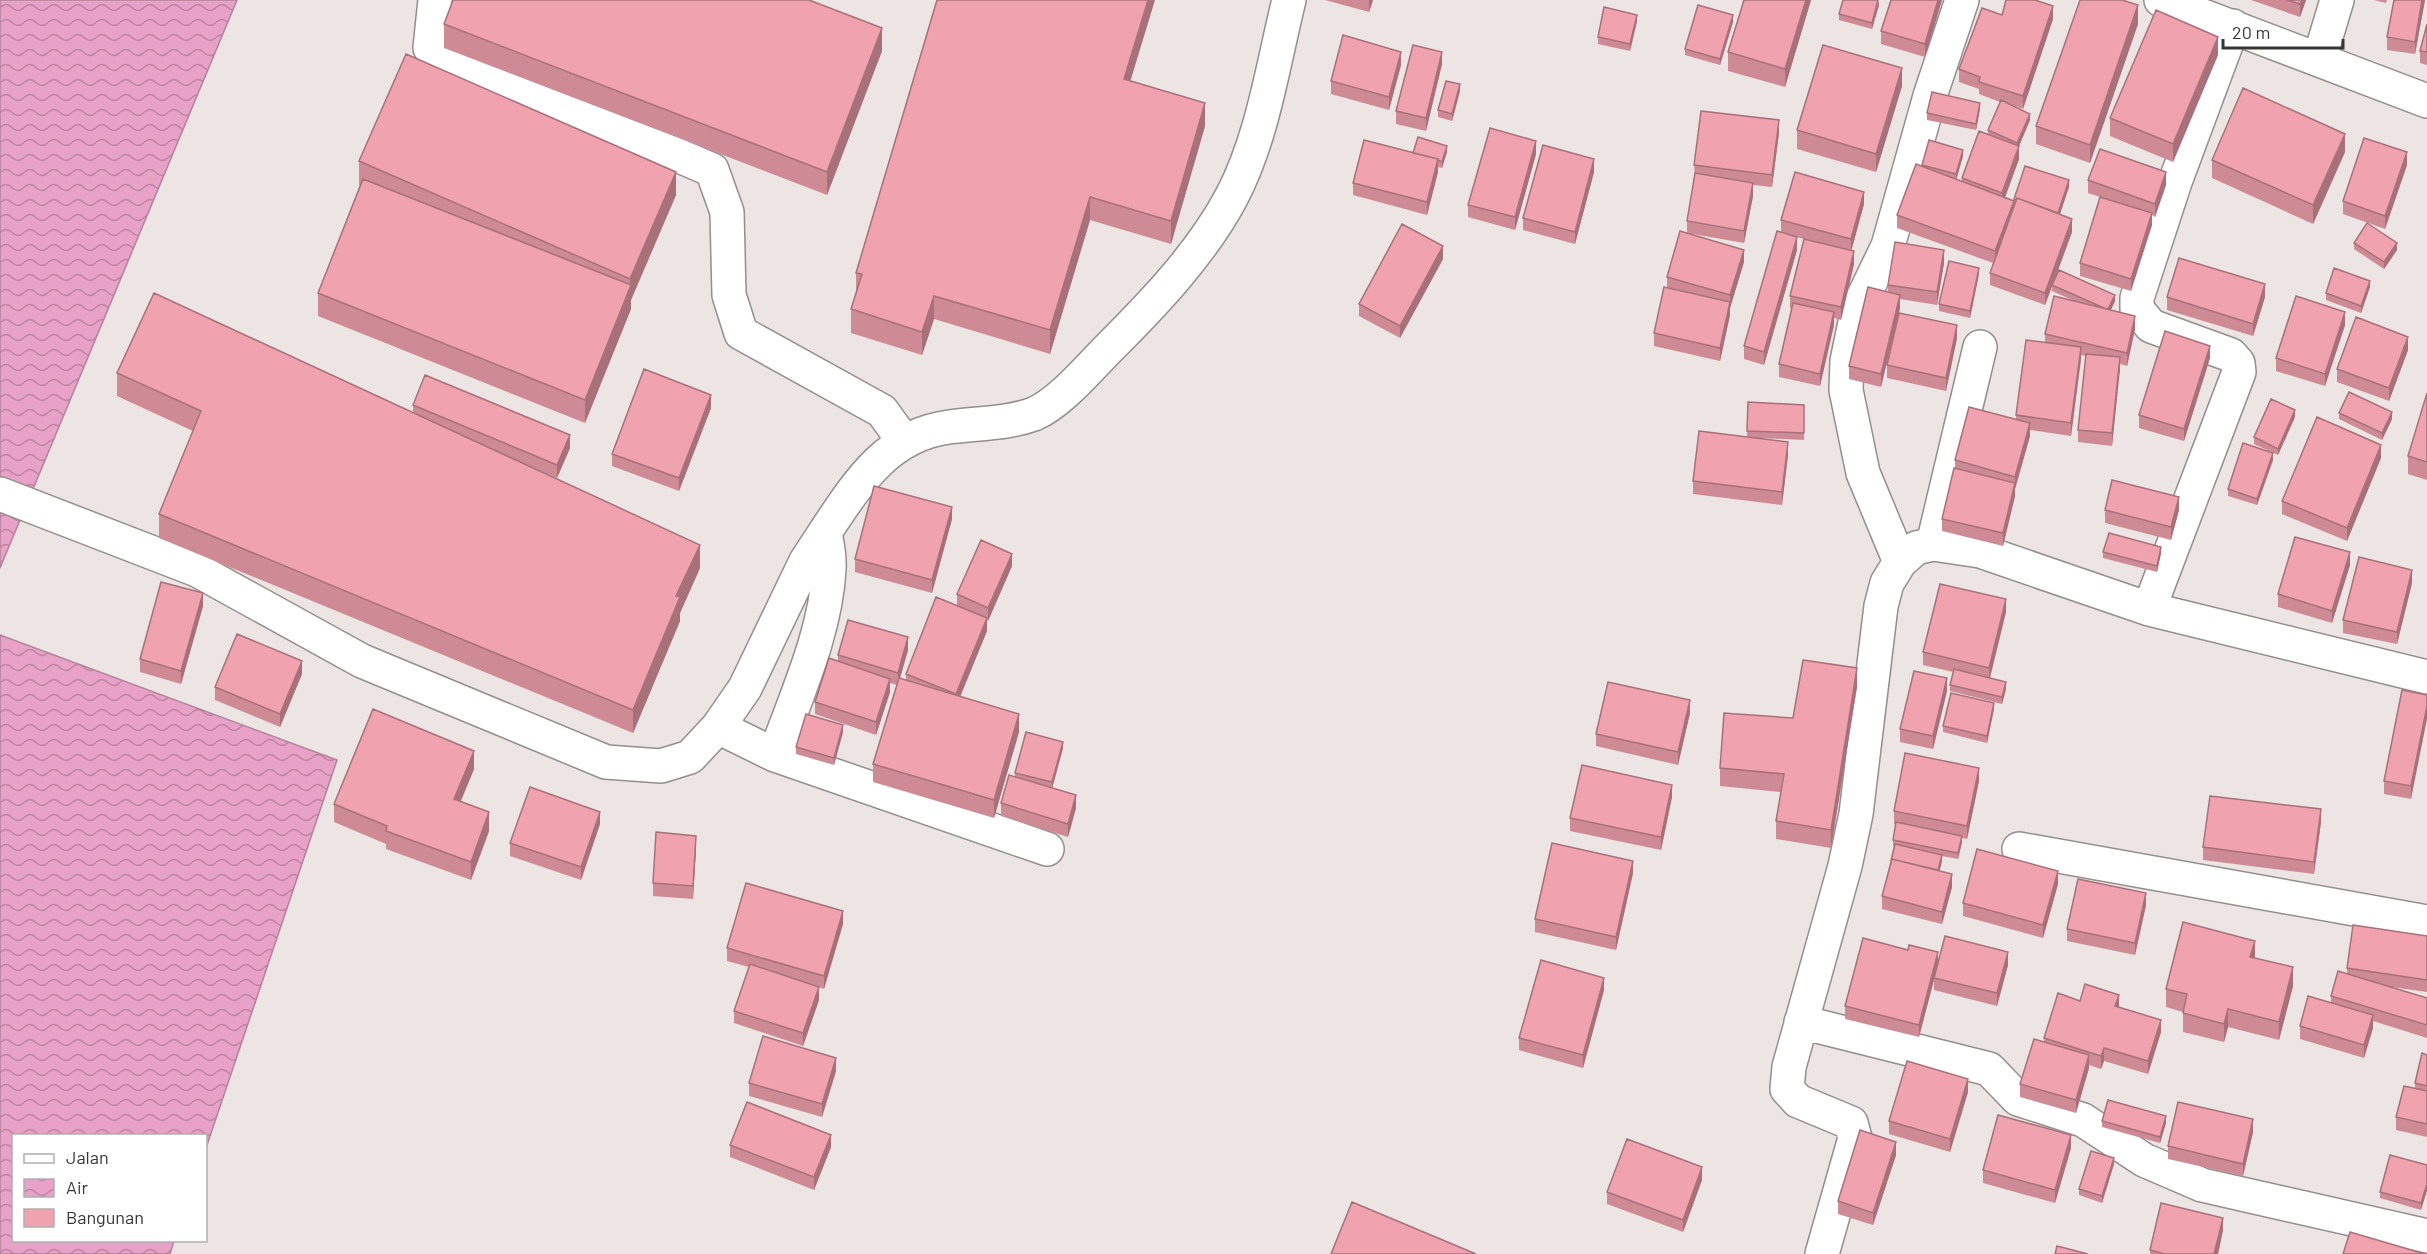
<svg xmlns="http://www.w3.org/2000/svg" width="2427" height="1254" font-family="Barlow,sans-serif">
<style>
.water{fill:url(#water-waves);stroke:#b3829b;stroke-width:1.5}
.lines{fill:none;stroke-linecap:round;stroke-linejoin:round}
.minor-casing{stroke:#948e8c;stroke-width:36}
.minor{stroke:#fff;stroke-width:33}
.wall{fill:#ce8b96}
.shaded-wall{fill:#a8717a}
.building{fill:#f0a2ae;stroke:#a8717a;stroke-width:1.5}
</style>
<defs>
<pattern id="water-waves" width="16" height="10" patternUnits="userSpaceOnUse" patternTransform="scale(1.5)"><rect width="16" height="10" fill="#e8a2c7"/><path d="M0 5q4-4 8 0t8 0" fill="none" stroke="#bd85a2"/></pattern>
</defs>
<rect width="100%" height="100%" fill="#ede5e4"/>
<!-- water -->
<path class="water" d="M0 0H237L0 568Z
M0 635 337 760 206 1148V1136H14V1240L174 1241 170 1254H0Z"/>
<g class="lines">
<defs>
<path id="minor" d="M435 0 430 48 712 170 727 212 729 295 741 333 882 411 903 440
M2161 0 2427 101
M2319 60 2337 0
M0 494 197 570 362 661 606 762 661 766 690 757 718 727 745 688 806 561 825 532
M1933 544 1980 347
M1900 562 1863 473 1846 390 1847 361 1858 308 1888 246 1930 96 1962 0
M2149 609 2239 372 2238 363 2231 355 2151 326 2137 309V298L2175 182 2233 26
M718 727 775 755 1047 849
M775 755C796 696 826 632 829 569 830 556 827 544 825 532 857 484 887 435 949 427 978 423 1006 424 1034 414 1060 403 1089 368 1109 348 1154 303 1202 253 1232 196 1263 137 1273 64 1289 0
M2019 849 2427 922
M1801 1022 1989 1069 2018 1099 2083 1120 2144 1160 2202 1185 2427 1236
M1822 1254 1855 1138 1851 1123 1798 1101 1787 1089 1789 1067 1845 866 1856 814 1881 606 1887 583 1900 562 1916 548 1933 544 1980 551 2149 609 2427 677"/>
</defs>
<!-- minor casing -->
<use href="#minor" class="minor-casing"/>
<!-- minor -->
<use href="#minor" class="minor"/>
</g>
<!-- wall -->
<path class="wall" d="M1325 0H1373L1369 12Z
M1744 0H1811L1785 87 1728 71V52Z
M1942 0 1925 57 1881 44V31Z
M2251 0H2306L2300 17Z
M2374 0H2387L2386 3Z
M2394 0H2425L2415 54 2387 50V37Z
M1879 5 1872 29 1839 20V14Z
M2002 15 2053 19 2023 109 2012 105 2030 120 2019 146V159L2005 198 2014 201V199L2069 187 2060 214 2072 232 2055 279 2115 301 2111 310 2135 329 2127 366 2120 364 2112 446 2078 442V430L2086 356 2081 355 2071 436 2030 430V436L2015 489V496L2003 546 1942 531V519L1955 468V460L2016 420V415L2045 342V334L2072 300 2052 291V287L2045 305 1990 285V273L1993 263 1897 228V215L1922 167V165L1963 156 1956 179 1962 182V178L1988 135V130L2000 102 1979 94V89L1959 82V69Z
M1637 21 1630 51 1598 44V37Z
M1733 22 1720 65 1685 55V49Z
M444 24 882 51 827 195 444 48Z
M2138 24 2090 163 2036 144V126Z
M2427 24V65L2420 63V51Z
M2218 55 2173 162 2110 136V118Z
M1442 64 1426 131 1396 124V111Z
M1401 65 1389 110 1331 94V81Z
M1131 81 1205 126 1171 244 1090 220 1050 354 934 319 922 355 851 333V309L856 294V273Z
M1902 86 1876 172 1797 149V130Z
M1460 91 1452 121 1438 117V110Z
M1980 109 1976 130 1927 120V113Z
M1779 133 1772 187 1753 185V196L1744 243 1693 234 1744 262 1730 308V315L1720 361 1654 346V333L1667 288V277L1687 233V221L1695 178 1694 165Z
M1447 152 1442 168 1438 167V172L1427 215 1353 195V183L1413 153Z
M2345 152 2313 224 2212 178V160Z
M1536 154 1515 230 1468 217V205Z
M359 161 676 195 631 300V309L585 423 318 316V293L360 185H359Z
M2407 165 2385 229 2343 214V201Z
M1594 172 1575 244 1523 230V218Z
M2088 180 2166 185 2155 217 2152 215V225L2131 291 2080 276V263L2100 197 2088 193Z
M1864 204 1851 251 1854 264 1841 320 1834 318V325L1820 386 1779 377V364L1792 309 1790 308V296L1807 240 1797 237V250L1764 365 1744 359V346L1781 232V220Z
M2354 243 2397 250 2384 269 2354 249Z
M1443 259 1400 338 1359 316V304Z
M1944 263 1937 305 1900 299V308L1881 387 1849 379V366L1888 292V285Z
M1979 274 1970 318 1939 311V304Z
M2370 287 2361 313 2326 300V293Z
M2167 297H2265L2253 336 2167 310Z
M2345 325 2325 386 2276 371V358Z
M1957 338 1946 391 1887 378V365Z
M2408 350 2389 401 2337 382V369Z
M2210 358 2184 441 2139 428V415Z
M117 373 413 413V405L570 448 557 478 525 464 700 568 680 613V621L633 733 159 538V514L193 431 117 396Z
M2427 393V480L2408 474V456Z
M1748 402 1804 405V440L1758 438 1788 455 1782 505 1693 494V481L1747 437Z
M711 408 679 491 612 466V454Z
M2339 413 2392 419 2382 440 2339 419Z
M2295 417 2278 455 2254 444V437Z
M2381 458 2347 541 2282 514V501Z
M2273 460 2257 505 2228 496V489Z
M2105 510H2179L2171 540 2105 523Z
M952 519 932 593 855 572V559Z
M2103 552 2161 553 2157 572 2103 558Z
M2350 565 2332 623 2278 607V594Z
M1012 566 988 621 987 620V631L960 696 1019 732 994 818 873 782V764L897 685 890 683V692L876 735 815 714V702L838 661V655L908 650 900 678 906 680V674L957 606V594Z
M2412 583 2397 644 2343 633V620Z
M203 606 181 684 140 672V659Z
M2006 612 1990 678 2006 689 2002 704 1950 691V685L1953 672 1923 665V652Z
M302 674 280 727 215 700V687Z
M1857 687 1831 848 1776 839V821L1781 792 1720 786V768L1793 718Z
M1947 691 1933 749 1900 742V729Z
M2427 695 2411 799 2384 794V781Z
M1994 709 1987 743 1943 732V726Z
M1690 713 1678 765 1596 746V734Z
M843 732 834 765 796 754V747Z
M1063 748 1052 788 1076 808 1068 837 1001 816V803L1015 777V773Z
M474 769 461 801 489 831 471 880 386 849V844L334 822V804Z
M1979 781 1967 839 1962 838V842L1958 859 1942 856V861L1939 871 1952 887 1942 924 1882 909V896L1894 846H1893V840L1896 824H1894V811Z
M1672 797 1661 850 1570 831V818Z
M2321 822 2314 874 2203 860V847Z
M600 824 581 880 510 856V843Z
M696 848 693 899 653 896V883Z
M1633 873 1616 950 1535 932V919Z
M2058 884 2043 938 1963 916V903Z
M2146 905 2135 955 2067 941V929Z
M843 924 824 989 819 987V1000L803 1046 734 1023V1011L749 967 727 961V948Z
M2427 936V992L2391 987 2427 998V1038L2373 1021V1028L2364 1058 2300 1039V1026L2331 1003V996L2347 973V968Z
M2255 958 2293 986 2279 1040 2228 1027 2224 1042 2183 1032V1012L2166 1007V989Z
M1938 963 2008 965 1997 1006 1934 990V979L1919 1037 1845 1019V1006Z
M1604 990 1583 1068 1519 1050V1038Z
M2080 1001 2119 1007 2161 1032 2148 1074 2104 1061 2101 1069 2089 1065V1068L2076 1113 2020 1097V1084L2044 1042V1038Z
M2427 1055V1137L2396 1130V1117L2415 1088V1083Z
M836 1071 822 1117 749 1096V1083Z
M1968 1092 1950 1152 1889 1134V1121Z
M2102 1121 2166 1123 2160 1143 2102 1127Z
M2253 1132 2243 1176 2168 1159V1146Z
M730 1145 831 1147 814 1190 730 1157Z
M2071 1148 2055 1203 1983 1183V1170Z
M1896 1155 1873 1225 1838 1214V1201Z
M2114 1164 2102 1203 2079 1195V1189Z
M2427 1165 2421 1210 2380 1198V1192Z
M1702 1180 1683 1232 1607 1204V1192Z
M2223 1230 2218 1254H2150V1250Z"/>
<!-- shaded-wall -->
<path class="shaded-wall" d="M1148 0H1155L1124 102V79Z
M1369 0H1373L1369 12Z
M1806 0H1811L1785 87V69Z
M1879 0V5L1872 29V23Z
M1938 0H1942L1925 57V44Z
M2302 0H2306L2300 17V4Z
M2422 0H2425L2415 54V42Z
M2138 5V24L2090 163V145Z
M2053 6V19L2023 109V96Z
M1637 15V21L1630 51V44Z
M1733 15V22L1720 65V59Z
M882 28V51L827 195V172Z
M2218 37V55L2173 162V144Z
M1401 52V65L1389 110V97Z
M1442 52V64L1426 131V118Z
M1902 68V86L1876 172V154Z
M1460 84V91L1452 121V114Z
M1205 103V126L1171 244V221Z
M1980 103V109L1976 130V124Z
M2030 114V120L2019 146V159L2002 205V193L2017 149V143Z
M1779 120V133L1772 187V175Z
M2345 134V152L2313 224V205Z
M1536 141V154L1515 230V217Z
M1447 146V152L1442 168V162Z
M1963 150V156L1956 181V174Z
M2407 152V165L2385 229V216Z
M1438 159V172L1427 215V202Z
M1594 159V172L1575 244V232Z
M676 172V195L631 300V309L585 423V400L630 288V279Z
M2166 172V185L2155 217V204Z
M2069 180V187L2058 220V213Z
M1753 183V196L1744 243V231Z
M1864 192V204L1851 252V239Z
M1090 197V220L1050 354V330Z
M2014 201V214L1995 264V251Z
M2152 213V225L2131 291V279Z
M2072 219V232L2045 305V293Z
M1797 237V250L1764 365V352Z
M2397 243V250L2384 269V262Z
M1443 246V259L1400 338V326Z
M1744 250V262L1730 308V315L1720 361V348L1730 302V295Z
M1944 250V263L1937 305V292Z
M1854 251V264L1841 320V307Z
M1979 268V274L1970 318V311Z
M2370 281V287L2361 313V306Z
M2265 284V297L2253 336V324Z
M1900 295V308L1881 387V374Z
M2115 295V301L2108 316V310Z
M934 296V319L922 355V332Z
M1834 312V325L1820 386V374Z
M2345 312V325L2325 386V374Z
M2135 316V329L2127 366V353Z
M1957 325V338L1946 391V378Z
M2408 337V350L2389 401V388Z
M2210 346V358L2184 441V429Z
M2081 347V360L2071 436V423Z
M2120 357V370L2112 446V433Z
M711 395V408L679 491V478Z
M2295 410V417L2278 455V449Z
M2392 412V419L2382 440V433Z
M2030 423V436L2015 489V496L2003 546V533L2015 484V477Z
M570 435V448L557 478V465Z
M1788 442V455L1782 505V492Z
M2381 445V458L2347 541V528Z
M2273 453V460L2257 505V499Z
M2179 497V510L2171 540V527Z
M952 507V519L932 593V580Z
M700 545V568L680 613V621L633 733V710L676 596Z
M2161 547V553L2157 572V566Z
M2350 552V565L2332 623V611Z
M1012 554V566L988 621V608Z
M2412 570V583L2397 644V632Z
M203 593V606L181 684V671Z
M2006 599V612L1989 681V668Z
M987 618V631L956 707V694Z
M908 637V650L898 685V673Z
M302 661V674L280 727V714Z
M1857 668V687L1831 848V830Z
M1947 678V691L1933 749V736Z
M890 679V692L876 735V722Z
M2006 682V689L2002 704V697Z
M1690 700V713L1678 765V752Z
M1994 703V709L1987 743V736Z
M2427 706V719L2411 799V786Z
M1019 714V732L994 818V800Z
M843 725V732L834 765V758Z
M1063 742V748L1052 789V782Z
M474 751V769L454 817V799Z
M1979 768V781L1967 839V826Z
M1672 785V797L1661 850V837Z
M1076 795V808L1068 837V824Z
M2321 809V822L2314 874V862Z
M489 812V831L471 880V862Z
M600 812V824L581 880V867Z
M696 836V848L693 899V886Z
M1962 836V842L1958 859V853Z
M1942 855V861L1938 878V871Z
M1633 861V873L1616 950V937Z
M2058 871V884L2043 938V925Z
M1952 874V887L1942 924V912Z
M2146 893V905L2135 955V943Z
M843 911V924L824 989V976Z
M2255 941V959L2250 957Z
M1938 952V965L1919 1037V1025Z
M2008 952V965L1997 1006V993Z
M2293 967V986L2279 1040V1022Z
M1604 978V990L1583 1068V1055Z
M819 987V1000L803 1046V1033Z
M2119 995V1008L2115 1006Z
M2228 1009V1027L2224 1042V1024Z
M2373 1015V1028L2364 1058V1045Z
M2161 1020V1032L2148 1074V1061Z
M2104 1048V1061L2101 1069V1056Z
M2089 1055V1068L2076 1113V1100Z
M836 1058V1071L822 1117V1104Z
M1968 1079V1092L1950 1152V1139Z
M2166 1116V1123L2160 1143V1137Z
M2253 1119V1132L2243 1176V1164Z
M831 1135V1147L814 1190V1177Z
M2071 1135V1148L2055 1203V1190Z
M1896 1142V1155L1873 1225V1213Z
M2114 1158V1164L2102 1203V1196Z
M1702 1167V1180L1683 1232V1220Z
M2427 1184V1191L2421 1210V1203Z
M2223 1218V1230L2218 1254H2214Z"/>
<!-- building -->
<path class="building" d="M453 0H809L882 28 827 172 444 24Z
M937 0H1148L1124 79 1205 103 1171 221 1090 197 1050 330 934 296 922 332 851 309 862 274 856 273Z
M1744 0H1806L1785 69 1728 52Z
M1843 0H1878L1872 23 1839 14Z
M1891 0H1938L1925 44 1881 31Z
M2006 0H2035L2053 6 2023 96 1979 82 1980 77 1959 69 1982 8 2002 15Z
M2080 0H2122L2138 5 2090 145 2036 126Z
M2287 0H2302L2300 4Z
M2394 0H2422L2415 42 2387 37Z
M1698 5 1733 15 1720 59 1685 49Z
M1604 7 1637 15 1630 44 1598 37Z
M2156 10 2218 37 2173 144 2110 118Z
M2427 24V52L2420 51Z
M1343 35 1401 52 1389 97 1331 81Z
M1413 45 1442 52 1426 118 1396 111Z
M1823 45 1902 68 1876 154 1797 130Z
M406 54 676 172 630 279 359 161Z
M1446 81 1460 84 1452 114 1438 110Z
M2243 88 2345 134 2313 205 2212 160Z
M1932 92 1980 103 1976 124 1927 113Z
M2001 100 2030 114 2017 143 1988 130Z
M1701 111 1779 120 1772 175 1694 165Z
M1490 128 1536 141 1515 217 1468 205Z
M1979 131 2019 146 2002 193 1962 178Z
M1418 137 1447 146 1442 162 1438 160V159L1413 153Z
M2364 138 2407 152 2385 216 2343 201Z
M1364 140 1438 159 1427 202 1353 183Z
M1929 140 1963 150 1956 174 1922 165Z
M1543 145 1594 159 1575 232 1523 218Z
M2100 149 2166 172 2155 204 2088 180Z
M1916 164 2014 201 1995 251 1897 215Z
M2025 166 2069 180 2058 213 2017 198 2016 200 2014 199Z
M1795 172 1864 192 1851 239 1781 220Z
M1695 173 1753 183 1744 231 1687 221Z
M363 179 631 285 585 400 318 293Z
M2100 197 2152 213 2131 279 2080 263Z
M2017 198 2072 219 2045 293 1990 273Z
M2367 223 2397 243 2384 262 2354 243Z
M1402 224 1443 246 1400 326 1359 304Z
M1680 231 1744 250 1730 295 1667 277Z
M1777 231 1797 237 1764 352 1744 346Z
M1804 239 1854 251 1841 307 1790 296Z
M1895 242 1944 250 1937 292 1888 285Z
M2179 258 2265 284 2253 324 2167 297Z
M1949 261 1979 268 1970 311 1939 304Z
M2334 268 2370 281 2361 306 2326 293Z
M2059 270 2115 295 2108 309 2104 308 2052 285Z
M1664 287 1730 302 1720 348 1654 333Z
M1868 287 1900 295 1881 374 1849 366Z
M154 293 700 545 676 596 680 597 633 710 159 514 201 411 117 373Z
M2054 296 2135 316 2127 353 2045 334Z
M2296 296 2345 312 2325 374 2276 358Z
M1793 303 1834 312 1820 374 1779 364Z
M1899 313 1957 325 1946 378 1887 365Z
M2356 317 2408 337 2389 388 2337 369Z
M2165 331 2210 346 2184 429 2139 415Z
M2026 340 2081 347 2071 423 2016 415Z
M2086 354 2120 357 2112 433 2078 430Z
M644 369 711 395 679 478 612 454Z
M425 375 570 435 557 465 413 405Z
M2349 392 2392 412 2382 433 2339 413Z
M2427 393V462L2408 456Z
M2271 399 2295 410 2278 449 2254 437Z
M1748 402 1804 405V433L1747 431Z
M1969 407 2030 423 2015 477 1955 460Z
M2317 417 2381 445 2347 528 2282 501Z
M1699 431 1788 442 1782 492 1693 481Z
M2243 443 2273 453 2257 499 2228 489Z
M1954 468 2015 483 2003 533 1942 519Z
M2112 480 2179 497 2171 527 2105 510Z
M874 486 952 507 932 580 855 559Z
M2109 533 2161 547 2157 566 2103 552Z
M2295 537 2350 552 2332 611 2278 594Z
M981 540 1012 554 988 608 957 594Z
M2359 557 2412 570 2397 632 2343 620Z
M161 582 203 593 181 671 140 659Z
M1940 584 2006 599 1989 668 1923 652Z
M936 597 987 618 956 694 906 674Z
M848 620 908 637 898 673 838 655Z
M237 634 302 661 280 714 215 687Z
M829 658 890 679 876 722 815 702Z
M1803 660 1857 668 1831 830 1776 821 1784 774 1720 768 1724 713 1793 718Z
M1954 669 2006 682 2002 697 1950 685Z
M1914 671 1947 678 1933 736 1900 729Z
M899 678 1019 714 994 800 873 764Z
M1608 682 1690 700 1678 752 1596 734Z
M2402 690 2427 695V706L2411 786 2384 781Z
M1951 693 1994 703 1987 736 1943 726Z
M373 709 474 751 454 799 489 812 471 862 386 831 387 826 334 804Z
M806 714 843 725 834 758 796 747Z
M1026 732 1063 742 1052 782 1015 773Z
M1905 753 1979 768 1967 826 1894 811Z
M1582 765 1672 785 1661 837 1570 818Z
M1009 775 1076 795 1068 824 1001 803Z
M530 787 600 812 581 867 510 843Z
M2210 796 2321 809 2314 862 2203 847Z
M1896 822 1962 836 1958 853 1893 840Z
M656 832 696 836 693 886 653 883Z
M1552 843 1633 861 1616 937 1535 919Z
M1895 844 1942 855 1938 870 1892 859 1891 861Z
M1977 849 2058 871 2043 925 1963 903Z
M1892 859 1952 874 1942 912 1882 896Z
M2078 879 2146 893 2135 943 2067 929Z
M746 883 843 911 824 976 727 948Z
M2183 922 2255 941 2250 957 2293 967 2279 1022 2228 1009 2224 1024 2183 1013 2187 994 2166 989Z
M2353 925 2427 936V980L2347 968Z
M1945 936 2008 952 1997 993 1934 978Z
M1863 938 1908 950 1909 945 1938 952 1919 1025 1845 1006Z
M1541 960 1604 978 1583 1055 1519 1038Z
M750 964 819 987 803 1033 734 1011Z
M2338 971 2427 998V1025L2331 996Z
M2085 984 2119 995 2115 1006 2161 1020 2148 1061 2104 1048 2101 1056 2044 1038 2058 993 2080 1001Z
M2308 996 2373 1015 2364 1045 2300 1026Z
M763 1036 836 1058 822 1104 749 1083Z
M2034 1039 2089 1055 2076 1100 2020 1084Z
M2422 1053 2427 1055V1086L2415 1083Z
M1907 1061 1968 1079 1950 1139 1889 1121Z
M2404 1086 2427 1091V1124L2396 1117Z
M2108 1100 2166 1116 2160 1137 2102 1121Z
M747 1102 831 1135 814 1177 730 1145Z
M2178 1102 2253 1119 2243 1164 2168 1146Z
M1998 1115 2071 1135 2055 1190 1983 1170Z
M1860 1130 1896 1142 1873 1213 1838 1201Z
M1627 1139 1702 1167 1683 1220 1607 1192Z
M2091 1151 2114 1158 2102 1196 2079 1189Z
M2390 1155 2427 1165V1184L2421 1203 2380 1192Z
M1352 1202 1476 1254H1331Z
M2161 1203 2223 1218 2214 1254H2165L2150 1250Z
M2350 1232 2425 1254H2343Z
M2057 1246 2088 1254H2055Z"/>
<!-- legend -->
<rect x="12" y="1134" width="195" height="108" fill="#ffffff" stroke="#afafae" stroke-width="1.5"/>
<rect x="24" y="1154" width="30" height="9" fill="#ffffff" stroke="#afafae" stroke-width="1.5"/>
<text x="66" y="1164" font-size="18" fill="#383635">Jalan</text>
<rect x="24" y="1179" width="30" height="18" fill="url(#water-waves)" stroke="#afafae" stroke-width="1.5"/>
<text x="66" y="1194" font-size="18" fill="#383635">Air</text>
<rect x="24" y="1209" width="30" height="18" fill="#f0a2ae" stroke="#afafae" stroke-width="1.5"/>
<text x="66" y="1224" font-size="18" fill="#383635">Bangunan</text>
<!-- scale -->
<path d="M2223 39v9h120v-9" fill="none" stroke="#383635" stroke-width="3"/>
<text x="2232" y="39" font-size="18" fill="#383635" stroke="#ffffff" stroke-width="4.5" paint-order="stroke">20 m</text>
</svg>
